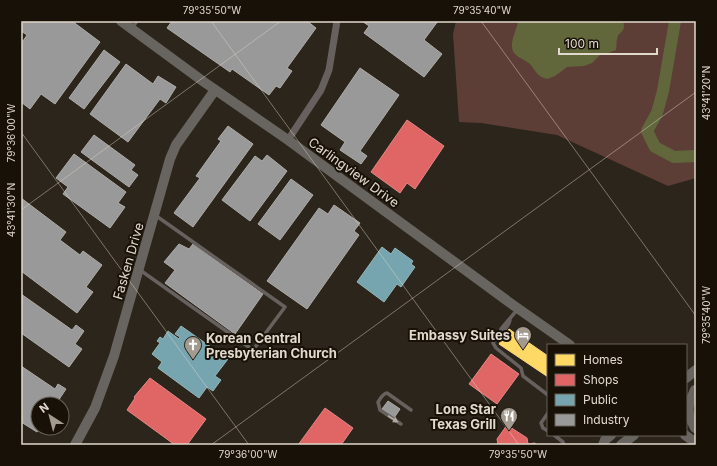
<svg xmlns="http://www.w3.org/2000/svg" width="717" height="466" font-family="Inter,sans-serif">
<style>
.green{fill:#5c3e37}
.water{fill:#61673b}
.homes{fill:#ffd966;stroke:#f6d985}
.shops{fill:#e06666;stroke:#e18885}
.public{fill:#76a5af;stroke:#96b5b8}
.industry{fill:#999;stroke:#afaca9}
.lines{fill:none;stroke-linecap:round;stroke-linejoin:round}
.river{stroke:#61673b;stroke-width:12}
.lane{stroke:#66615e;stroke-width:3.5}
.street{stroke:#66615e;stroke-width:7}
.secondary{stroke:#68645f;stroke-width:10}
.oneway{fill:#b0a9a1}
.ticks{fill:none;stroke:#e2d9cd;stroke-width:1;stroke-opacity:0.45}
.labels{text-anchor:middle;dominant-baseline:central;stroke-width:4;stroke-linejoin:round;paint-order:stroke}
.street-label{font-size:13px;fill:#e2d9cd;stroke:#171108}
.poi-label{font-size:13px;font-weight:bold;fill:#e2d9cd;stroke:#171108;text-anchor:end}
.neatline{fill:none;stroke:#e2d9cd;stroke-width:1.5}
.ticks-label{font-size:10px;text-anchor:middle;fill:#e2d9cd}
</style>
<rect width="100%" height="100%" fill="#2c251b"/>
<!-- green -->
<path class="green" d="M456 21H696V178L668 186 557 135 481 123 459 122 453 34Z"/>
<!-- water -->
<path class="water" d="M518 21H623C627 33 618 31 617 39 616 43 617 46 616 50L606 54H601L592 63 584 66 567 67 555 76 547 79C538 77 536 72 531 65 526 60 520 59 515 54 507 45 517 31 518 21Z"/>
<!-- homes -->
<path class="homes" d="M509 329 548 356V377L499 344Z"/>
<!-- shops -->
<path class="shops" d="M407 120 444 146 415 189 407 183 400 193 371 172Z
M491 354 519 374 497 404 469 384Z
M150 378 206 419 187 445H175L127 410 135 398 134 397Z
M325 408 353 428 341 445H298Z
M507 425 527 438 528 444 535 443 536 445H498L497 439Z"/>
<!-- public -->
<path class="public" d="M382 247 391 254 395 248 413 261 411 264 415 267 401 287 397 284 384 302 357 282Z
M181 326 228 359 215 376 221 380 213 391 207 387 199 398 158 368 162 362 152 354 160 343 157 341 160 337 163 339 168 331 179 339 180 337 175 334Z"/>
<!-- industry -->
<path class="industry" d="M25 21H72L100 42 55 104 41 94 30 109 21 102V44L27 35 21 31V26Z
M172 21H307L316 28 287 68 292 71 280 88 276 86 269 95 232 69 230 72 167 28Z
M362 21H438L424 40 442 54 424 77 364 33 369 26Z
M104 50 120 62 84 109 69 98Z
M126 64 153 84 158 76 176 87 166 103 160 99 128 142 90 114Z
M360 68 399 95 360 151 367 156 361 164 340 150 345 142 321 125Z
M228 126 253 144 193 227 174 213 200 178 196 176 221 141 218 139Z
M94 135 135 165 131 170 138 175 129 187 81 152Z
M74 154 126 192 118 203 125 207 110 228 63 194 68 187 56 178Z
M267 155 287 171 250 221 222 200 255 156 262 161Z
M291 179 313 195 280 240 258 224Z
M21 198 66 232 60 240 80 255 83 251 102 265 86 287 93 292 77 313 21 271Z
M334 205 360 223 354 231 359 235 307 309 267 281 319 208 328 214Z
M179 244 189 249 193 244 263 294 235 334 165 283 175 270 164 262Z
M21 294 72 330 76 325 84 331 75 344 82 349 69 367 21 333Z
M21 366 55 389 58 384 66 389 56 404H38V428H40L37 432 21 422Z
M388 401 400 409 394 418 382 409Z"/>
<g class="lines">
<!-- river -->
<path class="river" d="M675 21 663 91 657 113 647 131 655 147 674 157 696 156"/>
<!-- lane -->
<path class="lane" d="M132 28 137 21
M140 270 253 350 285 307 155 215
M510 320C509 328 498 336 493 343L496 348 521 368 523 376 548 395
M501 333V329L517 310
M548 413 541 423 543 428 548 431
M401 424 380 410 378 402C381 398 382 394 387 393L411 410
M554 435 563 442 564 445"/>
<!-- street -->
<path class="street" d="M288 140 321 90 329 70 337 21"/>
<!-- secondary -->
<path class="secondary" d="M121 21 204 82 288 140 513 305 570 345
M686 378 696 370
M695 428C686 411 687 407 695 390
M685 435 696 443
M75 445 95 408 114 356 170 159 176 145 215 90
M603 445 605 440 611 435
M621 445 634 435"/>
</g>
<!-- one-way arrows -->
<defs><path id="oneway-solid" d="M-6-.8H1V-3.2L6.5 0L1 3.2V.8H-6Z"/></defs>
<use class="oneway" href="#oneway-solid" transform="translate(393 419) rotate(33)"/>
<!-- ticks -->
<path class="ticks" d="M211 21 519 445M481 21 696 316M21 132 249 445M21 210 281 21M211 445 696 92"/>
<!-- icons -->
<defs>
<symbol id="hotel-pin" viewBox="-11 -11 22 30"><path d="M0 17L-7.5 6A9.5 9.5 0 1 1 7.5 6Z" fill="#a29a8f" stroke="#171108"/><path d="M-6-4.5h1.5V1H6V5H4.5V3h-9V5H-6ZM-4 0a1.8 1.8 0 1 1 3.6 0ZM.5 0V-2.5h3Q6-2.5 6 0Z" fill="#fff"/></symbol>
<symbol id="church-pin" viewBox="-11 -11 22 30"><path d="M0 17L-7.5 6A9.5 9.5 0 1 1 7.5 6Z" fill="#a29a8f" stroke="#171108"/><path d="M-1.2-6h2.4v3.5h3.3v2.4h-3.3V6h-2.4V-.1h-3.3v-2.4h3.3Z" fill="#fff"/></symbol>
<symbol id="restaurant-pin" viewBox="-11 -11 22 30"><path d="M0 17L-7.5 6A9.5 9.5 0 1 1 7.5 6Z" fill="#a29a8f" stroke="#171108"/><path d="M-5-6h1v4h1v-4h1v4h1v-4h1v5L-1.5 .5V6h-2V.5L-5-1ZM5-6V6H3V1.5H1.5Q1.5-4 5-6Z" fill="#fff"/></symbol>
</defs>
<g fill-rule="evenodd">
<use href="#hotel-pin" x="513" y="325" width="20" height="27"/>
<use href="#church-pin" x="183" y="335" width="20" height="27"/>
<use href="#restaurant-pin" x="499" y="406" width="20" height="27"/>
</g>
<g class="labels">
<!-- street labels -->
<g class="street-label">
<text transform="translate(354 172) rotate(36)">Carlingview Drive</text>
<text transform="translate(128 261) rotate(-74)">Fasken Drive</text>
</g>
<!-- poi labels -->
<g class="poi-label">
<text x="510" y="335">Embassy Suites</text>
<text x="206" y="338" text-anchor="start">Korean Central<tspan x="206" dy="15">Presbyterian Church</tspan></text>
<text x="496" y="409">Lone Star<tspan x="496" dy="15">Texas Grill</tspan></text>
</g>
</g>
<!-- border -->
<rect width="717" height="466" fill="none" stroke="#171108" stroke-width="44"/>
<!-- legend -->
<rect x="547" y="344" width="140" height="92" fill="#171108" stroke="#686157"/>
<rect x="555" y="354" width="20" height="12" fill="#ffd966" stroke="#686157"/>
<text x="583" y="364" font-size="12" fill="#e2d9cd">Homes</text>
<rect x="555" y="374" width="20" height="12" fill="#e06666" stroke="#686157"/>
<text x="583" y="384" font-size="12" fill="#e2d9cd">Shops</text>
<rect x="555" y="394" width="20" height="12" fill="#76a5af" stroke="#686157"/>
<text x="583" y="404" font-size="12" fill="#e2d9cd">Public</text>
<rect x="555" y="414" width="20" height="12" fill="#999999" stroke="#686157"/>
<text x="583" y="424" font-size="12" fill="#e2d9cd">Industry</text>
<!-- north arrow -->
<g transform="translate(50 416) rotate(324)"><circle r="19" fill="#171108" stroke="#686157"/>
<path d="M0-3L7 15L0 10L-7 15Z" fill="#a29a8f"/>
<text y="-6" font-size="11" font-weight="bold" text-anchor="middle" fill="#e2d9cd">N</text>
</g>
<!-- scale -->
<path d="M559 48v6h98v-6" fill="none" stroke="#e2d9cd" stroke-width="2"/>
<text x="565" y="48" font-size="12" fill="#e2d9cd" stroke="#171108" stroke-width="3" paint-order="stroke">100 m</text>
<rect x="22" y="22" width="673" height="422" class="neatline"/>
<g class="ticks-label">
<text x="212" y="14">79°35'50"W</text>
<text x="482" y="14">79°35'40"W</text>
<text transform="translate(706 93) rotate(-90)" y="4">43°41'20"N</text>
<text transform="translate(11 133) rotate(-90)" y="4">79°36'00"W</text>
<text transform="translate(11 210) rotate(-90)" y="4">43°41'30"N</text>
<text transform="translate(706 315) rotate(-90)" y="4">79°35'40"W</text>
<text x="248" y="458">79°36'00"W</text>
<text x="518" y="458">79°35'50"W</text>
</g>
</svg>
